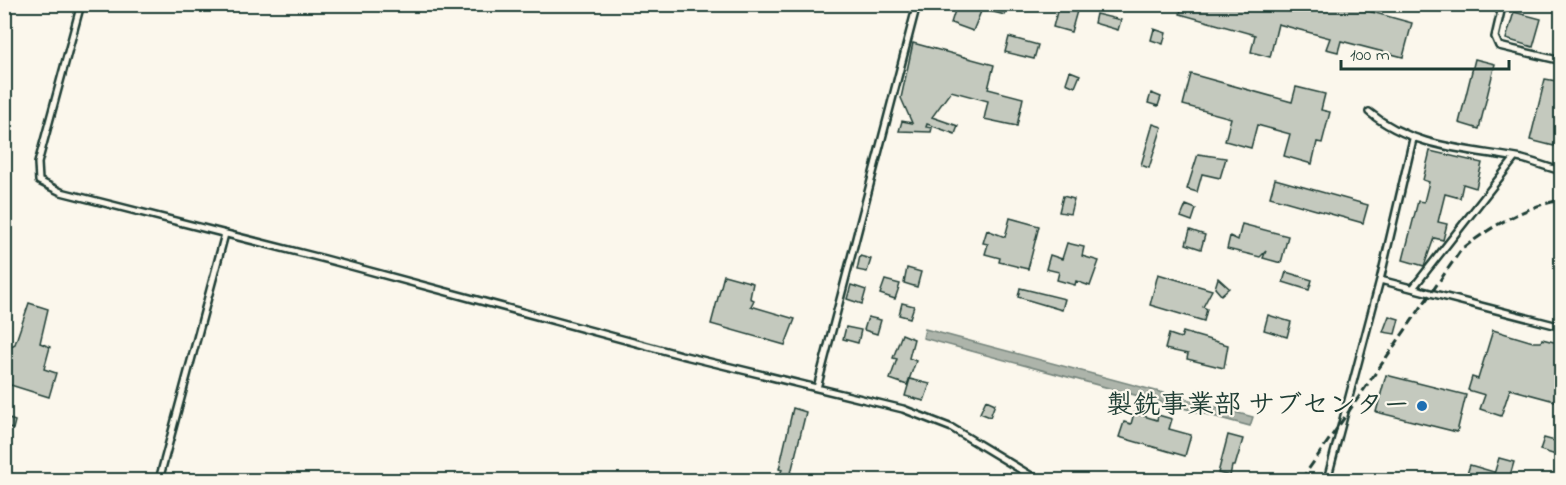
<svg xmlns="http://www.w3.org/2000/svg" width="1566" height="485" font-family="'Indie Flower','Klee One',sans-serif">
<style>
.water{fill:#adb4aa;stroke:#74847b;stroke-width:1.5}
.building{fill:#c4c9be;stroke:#1f3d34;stroke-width:1.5}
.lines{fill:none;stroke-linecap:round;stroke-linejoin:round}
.lane-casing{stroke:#1f3d34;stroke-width:10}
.lane{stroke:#fbf7ec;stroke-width:5}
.rail{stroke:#1f3d34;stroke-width:3;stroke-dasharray:9 4.5;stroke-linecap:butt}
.poi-dot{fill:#1f6fb2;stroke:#fbf7ec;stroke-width:2}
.labels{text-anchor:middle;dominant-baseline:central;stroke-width:4.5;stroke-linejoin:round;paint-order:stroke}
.poi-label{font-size:27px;font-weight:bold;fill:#1f3d34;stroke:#fbf7ec;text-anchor:end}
</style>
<rect width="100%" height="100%" fill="#fbf7ec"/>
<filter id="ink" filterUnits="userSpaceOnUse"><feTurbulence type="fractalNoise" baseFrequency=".0167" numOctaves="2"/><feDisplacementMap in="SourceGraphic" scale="12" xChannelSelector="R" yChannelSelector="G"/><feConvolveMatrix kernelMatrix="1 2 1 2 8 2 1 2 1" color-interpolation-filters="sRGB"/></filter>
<g filter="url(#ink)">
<!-- water -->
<path class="water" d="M925 329 1253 417 1250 426 923 338Z"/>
<!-- building -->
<path class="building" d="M957 4H1007L1005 15 982 9 973 31 951 23Z
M1059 4H1079L1071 32 1053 27Z
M1182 4H1343L1412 23 1403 57 1341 41 1338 52 1326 49 1330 38 1278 24 1270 57 1251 52 1255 35 1180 14Z
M1514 12 1541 19 1533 47 1506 39Z
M1096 14 1121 20 1118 30 1094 23Z
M1154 29 1166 33 1163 44 1151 40Z
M1009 37 1038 45 1034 59 1005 52Z
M913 43 994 65 988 89 1023 98 1017 126 984 119 988 101 951 91 932 117 958 126 955 134 927 124 926 127 932 128 931 132 899 131 902 121 912 123 901 98Z
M1475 59 1495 64 1479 129 1459 123Z
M1070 71 1080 75 1075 87 1066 83Z
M1191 74 1292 102 1296 87 1325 94 1321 110 1330 112 1322 143 1317 142 1312 164 1284 156 1290 134 1257 125 1251 148 1225 141 1231 118 1183 105Z
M1545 79 1562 82V114L1554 146 1530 140Z
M1151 93 1161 97 1158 106 1148 103Z
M1153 124 1162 127 1149 168 1141 165Z
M1430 151 1482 163 1476 188 1463 184 1460 198 1445 194 1438 222 1447 224 1443 240 1434 238 1424 266 1403 260 1418 201 1424 202 1429 182 1423 180Z
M1198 154 1226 158 1220 178 1202 174 1197 192 1187 189Z
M1275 179 1368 205 1363 223 1270 197Z
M1063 196 1074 199 1070 214 1059 212Z
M1186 205 1196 209 1192 221 1181 217Z
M1010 218 1039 226 1028 269 999 262 1000 258 985 254 988 244 983 243 987 230 1005 237Z
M1242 224 1288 236 1281 263 1263 258 1266 251 1260 257 1227 249 1230 236 1238 240Z
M1190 230 1205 235 1201 249 1186 244Z
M1067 243 1084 247 1082 256 1099 261 1090 286 1076 281 1075 285 1057 280 1059 272 1046 269 1050 255 1062 259Z
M860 256 871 259 867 272 857 270Z
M907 268 921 272 917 287 904 283Z
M1286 272 1312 280 1309 290 1283 282Z
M1158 274 1212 290 1203 307 1207 309 1204 321 1150 305Z
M724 275 753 283 750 298 754 300 751 306 795 319 785 345 711 324Z
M1218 278 1229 288 1221 295 1215 288Z
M885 280 900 284 895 299 880 294Z
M851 285 866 290 862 304 847 299Z
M1020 288 1065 299 1062 310 1018 297Z
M29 303 48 309 40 343 50 347 44 369 56 373 49 397 4 383V362L8 348 15 344Z
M902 303 914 306 910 318 899 315Z
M1268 315 1291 322 1287 337 1264 330Z
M1389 316 1399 319 1395 334 1383 332Z
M868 317 881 320 877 334 864 330Z
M846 327 861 330 858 343 843 339Z
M1493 330 1533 342H1541L1542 339 1562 344V403L1510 389 1501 416 1480 409 1485 395 1468 390 1472 377 1478 379Z
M1183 332 1228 345 1224 368 1187 359 1188 354 1165 349 1169 334 1181 338Z
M902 334 914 339 909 358 916 361 907 385 890 379 897 359 893 358Z
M1386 375 1466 395 1457 432 1376 412Z
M910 379 930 384 924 401 905 396Z
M986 400 995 404 990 417 980 413Z
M793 408 806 412 790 477 780 474 782 470 779 469Z
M1134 413 1157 420 1158 415 1172 419 1169 429 1191 435 1185 456 1119 437 1124 422 1131 424Z
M4 417 15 421 13 429 4 427Z
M1228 435 1243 439 1235 466H1232L1230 476 1218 473Z
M1544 438 1562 443V457L1540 450Z
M1499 458 1514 462 1509 479 1494 474Z
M1470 465 1494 472 1493 480H1465Z"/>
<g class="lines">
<defs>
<path id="lane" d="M81 4 38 163 39 181 61 192 325 259 681 355 903 409 952 428 1038 480
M1501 11 1495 37 1499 46 1562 61
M1369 112C1412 148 1469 149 1522 159 1535 162 1548 168 1562 171
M1380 280 1562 327
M1413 288 1515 158
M817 388 917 4
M159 480 225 234
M1327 480 1380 280 1413 139"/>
</defs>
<!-- lane casing -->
<use href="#lane" class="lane-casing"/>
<!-- lane -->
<use href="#lane" class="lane"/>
<!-- rail -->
<path class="rail" d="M1301 480 1461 250C1490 227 1525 206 1562 200"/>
</g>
</g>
<!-- markers -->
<circle class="poi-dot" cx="1422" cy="406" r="6"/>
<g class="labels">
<!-- poi labels -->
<g class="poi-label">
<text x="1410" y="406">製銑事業部 サブセンター</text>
</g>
</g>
<!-- margin -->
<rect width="1566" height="485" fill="none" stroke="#fbf7ec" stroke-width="24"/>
<rect x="12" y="12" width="1542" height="461" fill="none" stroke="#1f3d34" stroke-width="2" filter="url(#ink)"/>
<!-- scale -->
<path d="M1341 60v9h168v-9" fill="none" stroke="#1f3d34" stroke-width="3"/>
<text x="1350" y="60" font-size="18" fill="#1f3d34" stroke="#fbf7ec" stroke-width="4.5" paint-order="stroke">100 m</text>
</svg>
